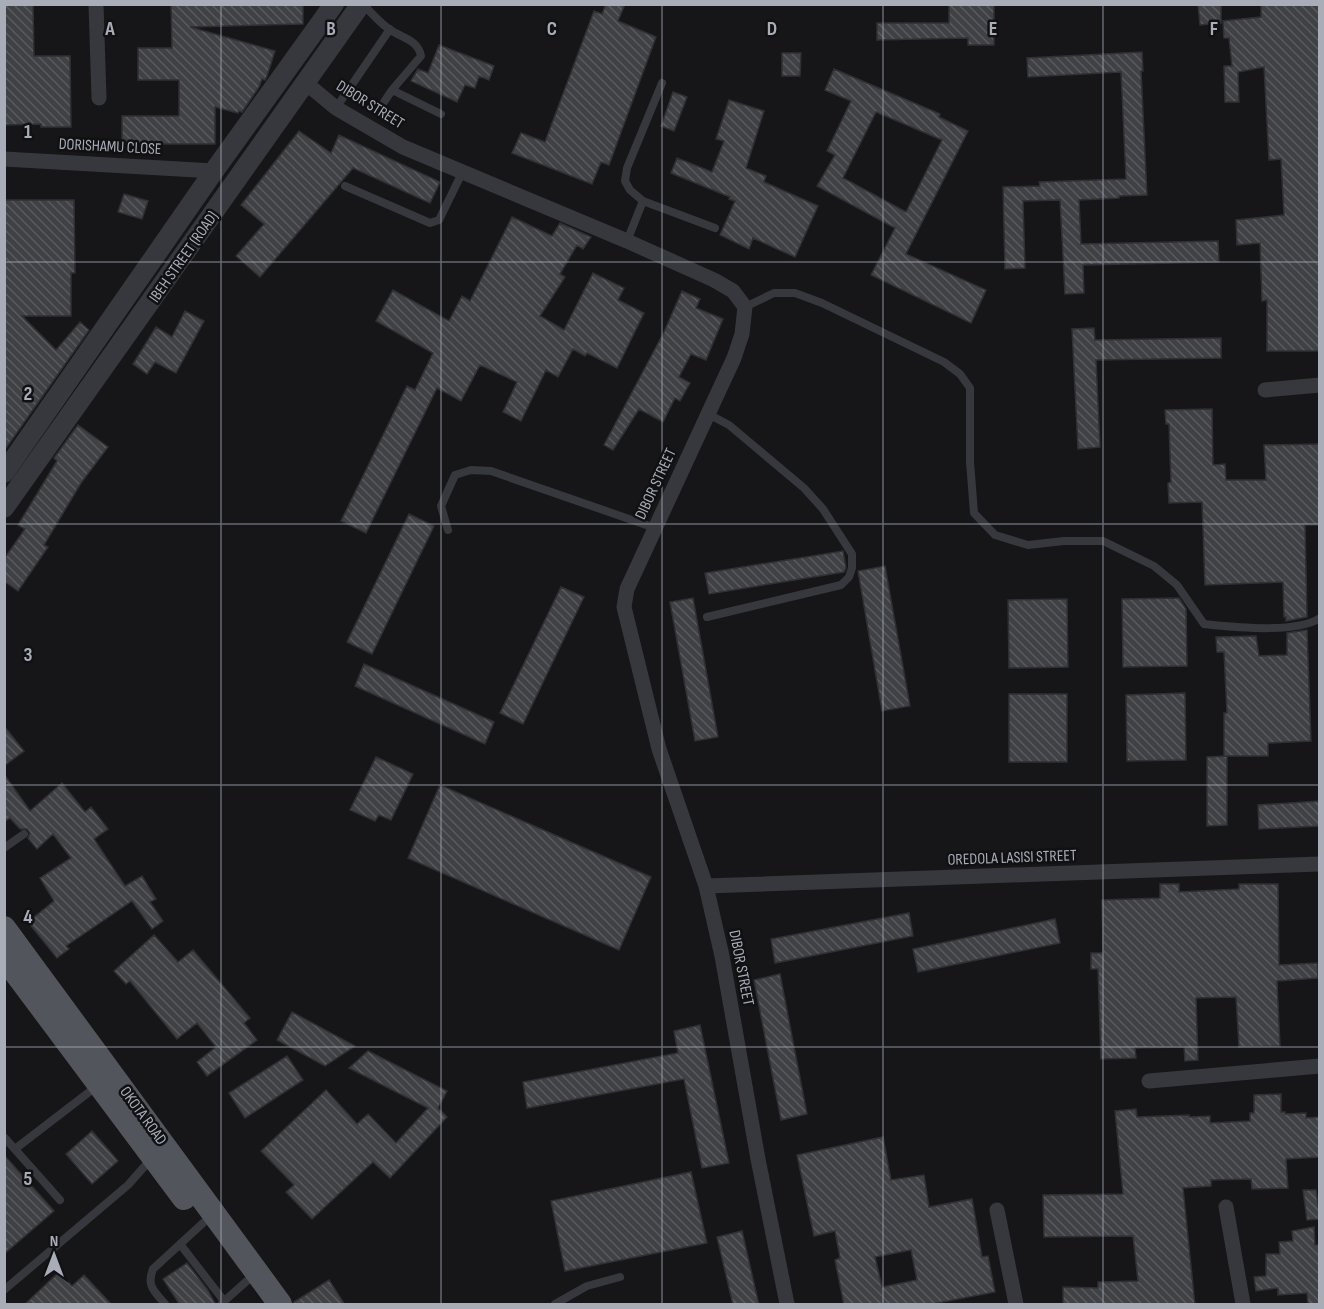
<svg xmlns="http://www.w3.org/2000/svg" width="1324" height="1309" font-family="'Sofia Sans Condensed',sans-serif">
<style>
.building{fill:url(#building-back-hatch);stroke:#303034;stroke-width:1.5;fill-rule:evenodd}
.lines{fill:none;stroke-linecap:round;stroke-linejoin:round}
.service{stroke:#37383d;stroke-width:8}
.minor{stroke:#37383d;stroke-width:15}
.tertiary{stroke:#37383d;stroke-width:20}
.primary{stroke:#53555c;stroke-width:24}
.grid{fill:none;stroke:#a8adb8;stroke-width:1.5;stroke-opacity:0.55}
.labels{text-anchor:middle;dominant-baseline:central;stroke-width:5;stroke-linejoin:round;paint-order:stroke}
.street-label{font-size:16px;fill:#a8adb8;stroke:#111113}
.grid-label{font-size:20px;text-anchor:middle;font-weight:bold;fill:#a8adb8;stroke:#111113;stroke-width:5;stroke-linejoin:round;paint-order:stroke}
</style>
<defs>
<pattern id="building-back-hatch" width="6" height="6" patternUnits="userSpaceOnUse" patternTransform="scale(1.5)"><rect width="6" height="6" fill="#404145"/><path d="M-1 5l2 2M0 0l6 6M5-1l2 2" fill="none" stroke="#595a5e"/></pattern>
</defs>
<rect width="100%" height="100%" fill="#161618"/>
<!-- building -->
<path class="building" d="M4 4H33L34 56H70L71 127H41V124L4 125Z
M171 4 303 5V24L190 27 275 51 267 76 265 80 262 79 259 87 242 112 239 111 238 113 215 107V144H122V116H179V80H138V48H172Z
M606 4H625L618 21 656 37 609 165 601 162 592 184 512 153 521 133 545 142 594 11 602 14Z
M949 4H994V45H968V38L877 40V23H949Z
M1198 4H1221V23L1200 25Z
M1261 4H1320V351H1267V300L1262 301 1260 243 1237 245 1236 220 1284 215 1281 159 1269 160 1264 67 1238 72 1239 102H1225L1224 66H1232L1229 38H1224L1223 21 1261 17Z
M439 45 494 66 489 80 479 76 475 88 465 85 457 102 411 81 418 69 428 73Z
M1142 52 1143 71H1141L1147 195 1119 196V198L1079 200 1081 244 1218 241 1219 262 1083 265 1084 293 1065 294 1060 200 1023 201 1025 268 1005 269 1003 187 1040 186 1039 182 1126 179 1121 72 1028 77 1027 58Z
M782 53H801L800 76H782Z
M834 69 940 114 939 117 968 131 906 254 986 290 971 323 871 275 895 228 817 186 835 155 827 151 851 101 825 90ZM876 112 942 140 906 212 843 178Z
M673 92 687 97 674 131 661 126Z
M729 100 764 111 746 168 766 176 764 182 818 206 795 257 753 238 749 249 720 235 735 201 729 199 730 197 671 173 677 158 712 172 724 141 716 139Z
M299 131 331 153 339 135 440 182 430 203 353 168 260 277 236 256 264 224 241 205Z
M124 194 148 201 142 219 118 212Z
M4 200H74L75 273H71V316H22L56 350 80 322 89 330 4 451Z
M512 217 552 236 560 223 591 237 583 249 577 245 560 274 565 277 540 316 564 330 593 273 624 288 618 300 644 313 617 368 587 353 585 356 573 349 558 377 546 370 521 421 503 412 517 382 480 365 461 401 437 388 366 533 341 521 407 386 415 390 433 353 376 321 393 290 449 321 462 296 470 301Z
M682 291 700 299 696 308 723 319 706 360 691 354 679 377 690 383 680 401 675 398 663 422 639 409 613 450 604 445 664 332Z
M185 311 204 321 176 373 155 362 147 374 133 364 156 327 172 337Z
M1094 328 1095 340 1221 338V358L1096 360 1100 447 1078 449 1072 329Z
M1212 409 1213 465 1225 464 1226 480H1266L1264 445 1320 444V525H1305L1307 617 1286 621V617H1284L1283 582 1205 585 1202 502 1169 503 1168 483 1171 482 1169 424H1166L1165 410Z
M78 425 108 447 81 483 44 545 48 547 18 591 4 581V559L25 529 18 525 57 461 54 458Z
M409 514 434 526 372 654 347 642Z
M843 551 846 568 844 572 709 594 705 573Z
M885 566 910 706 882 711 858 571Z
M561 587 584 597 523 724 500 713Z
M693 598 718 737 695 741 670 602Z
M1179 598 1186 609 1187 666 1123 667 1122 599Z
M1067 599 1068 667 1009 668 1008 600Z
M1307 630 1311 741 1268 743V756H1224V713H1227L1224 652H1217L1216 637 1256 636 1259 656 1287 655V633Z
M364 664 494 722 485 744 355 686Z
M1185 693 1186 760 1127 761 1126 695Z
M1009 694H1067V762H1009Z
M4 726 24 751 4 766Z
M1227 756V825L1207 826V757Z
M376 757 413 774 391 820 379 815 375 821 350 810Z
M4 774 30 811 62 783 85 812 91 807 108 829 94 839 125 886 142 876 156 899 150 902 163 921 152 929 132 901 66 946 69 949 57 958 28 922 54 901 40 878 71 858 53 834 37 849 28 838 30 833 27 829H20L10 818 4 822Z
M440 785 651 877 619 950 408 858Z
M1320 801V826L1259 829 1258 805Z
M1160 884H1179V892L1239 889V884H1278L1279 965 1317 963 1318 978 1277 981 1280 1046 1239 1047 1236 997 1196 998 1198 1060 1185 1061 1184 1047 1135 1048 1136 1058 1101 1059 1098 969H1091V953H1103L1102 900 1160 898Z
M909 913 913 936 775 963 771 939Z
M1055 919 1060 943 918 972 913 949Z
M154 935 178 962 193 950 250 1018 244 1023 257 1040 207 1076 197 1062 216 1047 197 1023 177 1039 130 981 126 984 114 971Z
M780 974 807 1114 781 1120 754 980Z
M292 1012 355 1046 325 1066 277 1040Z
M700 1025 729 1163 702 1168 684 1079 527 1108 523 1082 678 1053 674 1031Z
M368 1051 447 1091 438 1108 447 1117 390 1178 373 1162 312 1219 286 1192 294 1185 261 1151 326 1090 357 1124 368 1114 396 1143 428 1108 349 1068Z
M287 1056 303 1080 245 1118 229 1093Z
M1281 1094V1112H1285V1114L1306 1113V1118L1320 1117V1157L1286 1159 1288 1188 1252 1189 1251 1179 1211 1180V1186L1183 1188 1195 1305H1063V1287L1098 1288V1282L1138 1281 1133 1236 1044 1237 1043 1195 1123 1194 1115 1111 1136 1109 1137 1117 1189 1115V1117L1210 1116V1123L1250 1121V1113H1254V1095Z
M92 1131 118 1161 92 1184 66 1154Z
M883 1137 891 1180 924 1175 929 1207 972 1199 982 1257 988 1256 995 1292 927 1305H844L835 1260 840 1258 835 1231 814 1236 797 1155ZM911 1250 917 1280 882 1287 875 1257Z
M4 1155 54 1211 4 1254Z
M691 1172 707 1243 565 1271 551 1201Z
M1303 1190H1316L1320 1219 1307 1220Z
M1314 1227 1315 1245H1320V1305H1308L1307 1293 1278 1295V1288L1256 1291 1254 1277 1266 1276V1254H1280L1279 1242 1293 1241 1292 1231Z
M742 1231 759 1305H733L717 1237Z
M187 1263 207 1289 216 1305H180L163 1279Z
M59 1272 72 1286 84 1275 112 1305H24Z
M329 1280 345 1305H294V1302Z"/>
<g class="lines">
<!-- service -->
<path class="service" d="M363 4C371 13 379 22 389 29 401 38 418 39 421 56L392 90 441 114
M384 102 392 90
M336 108 390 29
M345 186 430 223 439 220 462 173
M643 201 715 228
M627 241 643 201 630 190 625 181 627 168 662 83
M745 307 774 293H795L822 303 944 362 960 374 970 388V462L974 513 995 535 1028 545 1064 541H1103L1154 566 1177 585 1204 624C1233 627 1296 634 1320 618
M448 530 441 506 455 475 471 470 491 471 655 528
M707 617 841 585 849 577 852 568V554L823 509 804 488 729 425 708 414
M4 848 24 834
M4 1137 60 1200
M15 1149 97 1086
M180 1244 224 1301
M4 1290 128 1185 151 1159
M222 1303 248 1280
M165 1304C155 1292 146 1286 153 1269L203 1223
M555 1304 587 1286 620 1277"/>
<!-- minor -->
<path class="minor" d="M96 4 99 98
M307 84 336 108 403 147 627 241 714 280 733 291 745 307 742 334 734 358 627 589 624 607 659 749 706 886 722 956 758 1159 787 1304
M4 159 214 171
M1265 390 1320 385
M706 886 1320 864
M1149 1081 1320 1066
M1226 1207 1243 1304
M997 1210 1016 1304"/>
<!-- tertiary -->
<path class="tertiary" d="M4 473 214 171 334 4
M4 508 361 4"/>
<!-- primary -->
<path class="primary" d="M4 928 280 1304
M4 957 184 1198"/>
</g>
<!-- grid -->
<path class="grid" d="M221 4V1304M441 4V1304M662 4V1304M883 4V1304M1103 4V1304M4 262H1320M4 524H1320M4 785H1320M4 1047H1320"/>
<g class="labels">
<!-- street labels -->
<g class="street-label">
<text transform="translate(370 105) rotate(32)">DIBOR STREET</text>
<text transform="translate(110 147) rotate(3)">DORISHAMU CLOSE</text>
<text transform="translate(184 257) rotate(-55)">IBEH STREET (ROAD)</text>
<text transform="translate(656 484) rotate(-65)">DIBOR STREET</text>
<text transform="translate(1012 858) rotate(-2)">OREDOLA LASISI STREET</text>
<text transform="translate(741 968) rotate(79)">DIBOR STREET</text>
<text transform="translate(143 1116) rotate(54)">OKOTA ROAD</text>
</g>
</g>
<g class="grid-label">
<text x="110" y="35">A</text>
<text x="331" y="35">B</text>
<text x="552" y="35">C</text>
<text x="772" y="35">D</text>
<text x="993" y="35">E</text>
<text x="1214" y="35">F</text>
<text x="28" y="138">1</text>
<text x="28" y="400">2</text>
<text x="28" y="661">3</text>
<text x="28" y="923">4</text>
<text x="28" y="1185">5</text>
</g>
<!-- border -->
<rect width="1324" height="1309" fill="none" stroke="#a8adb8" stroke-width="12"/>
<!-- north arrow -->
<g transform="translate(54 1255)" stroke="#111113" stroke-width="4.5" paint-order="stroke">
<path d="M0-4.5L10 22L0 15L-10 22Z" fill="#a8adb8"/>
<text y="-9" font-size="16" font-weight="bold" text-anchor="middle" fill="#a8adb8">N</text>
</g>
</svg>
